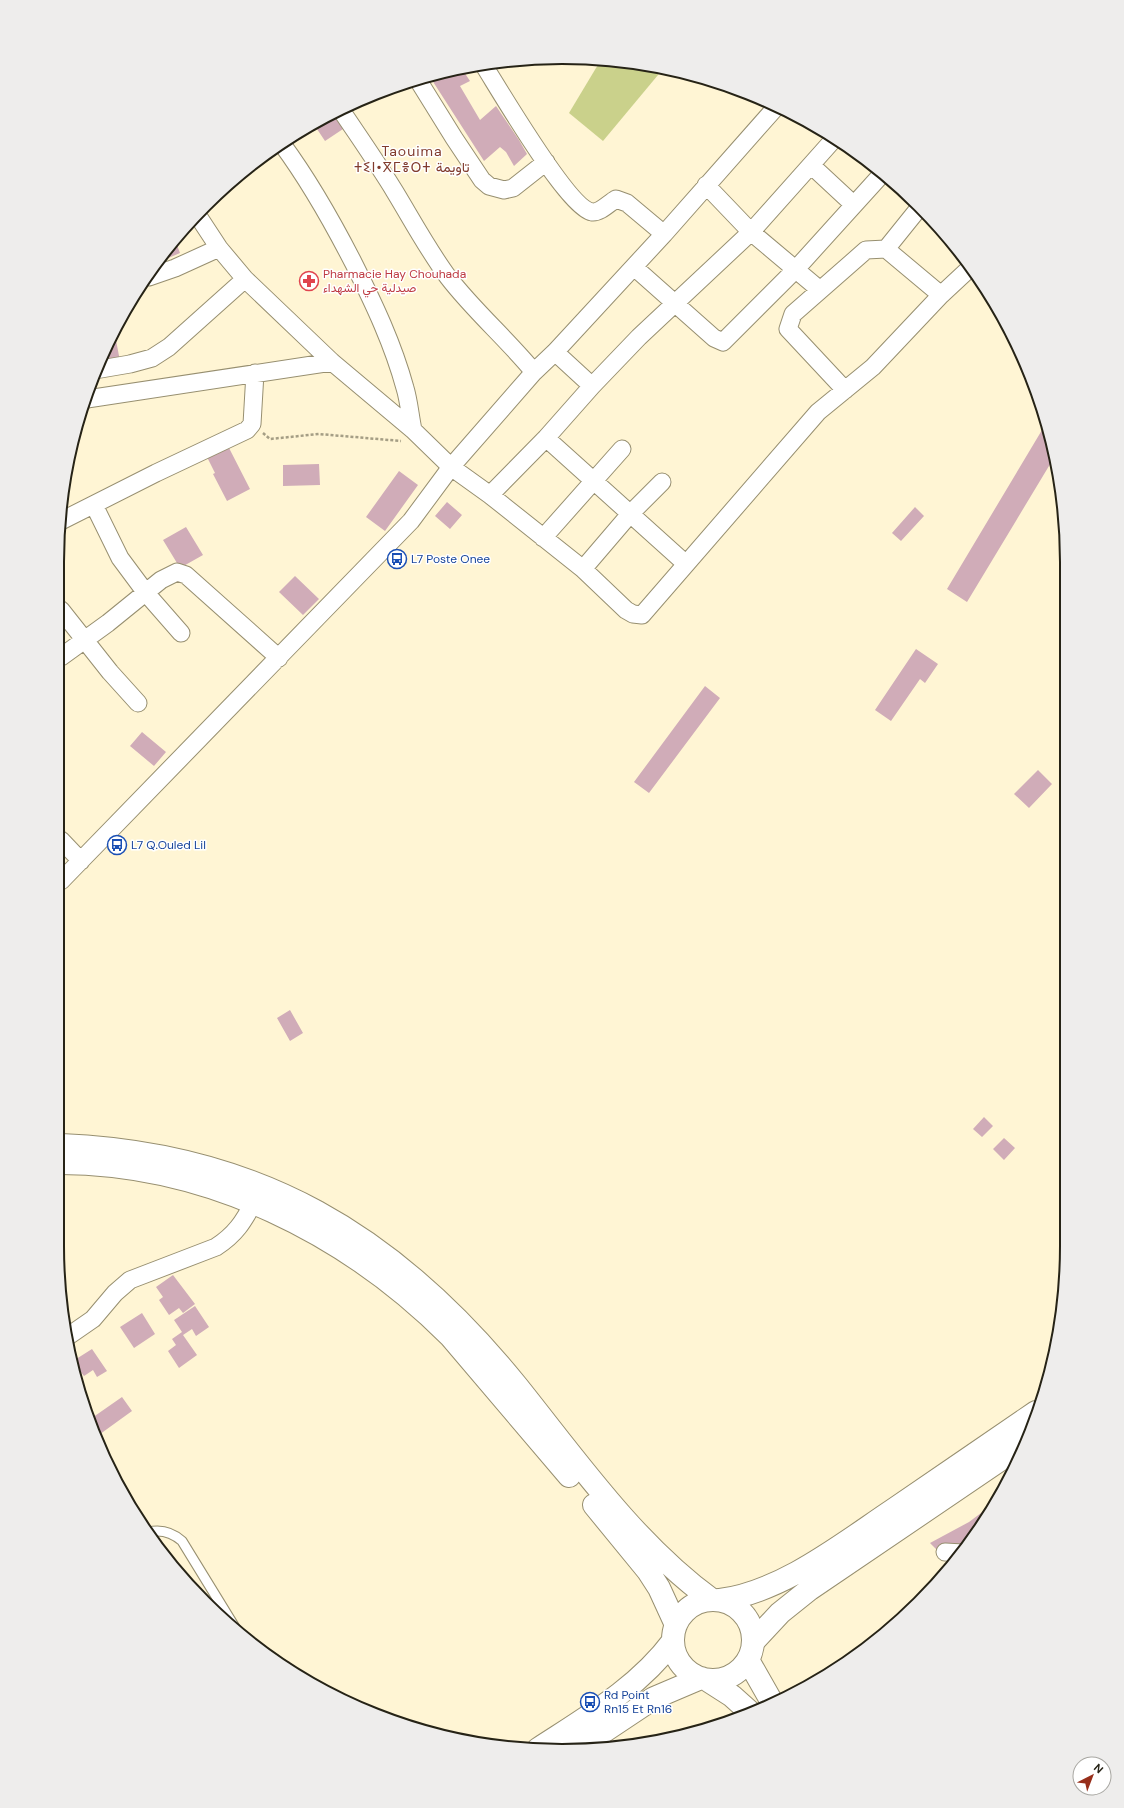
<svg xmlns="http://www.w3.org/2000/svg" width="1124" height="1808" font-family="'DM Sans',Vazirmatn,'Noto Sans Tifinagh',sans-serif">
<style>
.green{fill:#cad18b}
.building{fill:#d0acb8}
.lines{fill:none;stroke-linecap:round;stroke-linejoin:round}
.lane-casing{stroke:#978f70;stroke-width:11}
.street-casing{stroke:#978f70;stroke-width:19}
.primary-casing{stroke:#978f70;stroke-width:24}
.highway-casing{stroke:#978f70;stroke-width:24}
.path{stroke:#a59e85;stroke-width:2.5;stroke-dasharray:3 2;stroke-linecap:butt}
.lane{stroke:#fff;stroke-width:9}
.street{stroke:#fff;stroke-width:17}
.primary{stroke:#fff;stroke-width:22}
.highway{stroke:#fff;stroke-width:22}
.labels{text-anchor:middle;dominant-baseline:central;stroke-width:3;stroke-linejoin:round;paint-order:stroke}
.health-label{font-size:12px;fill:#be3a42;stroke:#fff;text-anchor:start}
.transit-label{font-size:12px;fill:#164399;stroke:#fff;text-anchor:start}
.quarter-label{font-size:14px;letter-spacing:1px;fill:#813b2d;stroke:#fff}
.rim{fill:none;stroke:#262316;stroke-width:2}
</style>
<rect width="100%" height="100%" fill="#fff5d4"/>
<!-- green -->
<path class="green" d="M603 59 663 69 603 141 569 113 596 68Z"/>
<!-- building -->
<path class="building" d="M462 69 470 81 460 86 480 120 496 106 519 140 527 154 514 166 506 152 500 147 484 161 430 77Z
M333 114 343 129 325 141 313 123Z
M175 240 180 253 157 263 161 255Z
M115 335 120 361 102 364 101 359Z
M1045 425 1052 461 967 602 947 589Z
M228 446 250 489 227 501 213 474 215 473 207 457Z
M319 464 320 485 283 486V465Z
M399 471 418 485 385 531 366 517Z
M447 502 462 515 450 529 435 516Z
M915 507 924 516 901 541 892 533Z
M186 527 203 555 180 568 163 540Z
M295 576 319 599 303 615 279 592Z
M916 649 938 664 925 683 920 679 891 721 875 710Z
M705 686 720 698 649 793 634 782Z
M142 732 166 752 154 766 130 746Z
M1038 770 1052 784 1029 808 1014 794Z
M290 1010 303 1033 290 1041 277 1018Z
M984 1117 993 1126 982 1137 973 1129Z
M1004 1138 1015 1148 1004 1160 993 1149Z
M173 1275 195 1304 183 1313 179 1308 169 1315 159 1300 163 1297 156 1287Z
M195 1306 209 1327 196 1336 192 1329 183 1335 197 1355 179 1368 168 1351 176 1345 172 1339 182 1332 174 1320Z
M142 1313 155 1334 134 1348 120 1327Z
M92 1349 107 1371 97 1377 93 1370 84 1376 80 1371 76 1374 73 1361Z
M122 1397 132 1411 96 1437 89 1420Z
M989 1507 968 1544 936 1549 930 1543 969 1522Z
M289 1661 297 1674 281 1666Z"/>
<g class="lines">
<defs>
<path id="lane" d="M148 1532C161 1529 172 1532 182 1541L236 1629"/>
<path id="street" d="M483 64C499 89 568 208 592 212 600 213 609 203 616 199L627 203 664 234
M418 80 454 138 482 180 489 186 504 190 513 188 546 162
M341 110C359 137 378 164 395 192 412 220 428 250 448 277 474 311 507 339 534 372
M282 144C310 182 333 223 354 264 374 304 393 344 405 388 409 401 410 416 413 430
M812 166 854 205
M706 185 751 232 820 290
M198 216 219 248 245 279 332 362 413 430 451 467 490 495 583 569 626 610 633 614 642 615 818 412 873 367 941 295 970 268
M886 249 919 208
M634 267 714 338 723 342 796 269 882 174
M149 277 175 268 219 248
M555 352 592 386
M95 370 130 364 152 358 169 347 245 279
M845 390 788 329 793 314 866 250 886 249 941 295
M87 399 332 362
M546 438 686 564
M490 495 546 438 592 386 639 337 751 232 834 139
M94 505 120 558 146 593 181 633
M61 521 156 473 247 430 252 424 255 373
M543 538 622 449
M583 569 630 514 662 482
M61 610 110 672 138 703
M61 657 108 623 161 580 177 572 186 575 279 658
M61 840 81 861
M61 881 411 521 451 467 534 372 555 352 664 234 777 106
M67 1337 93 1319 115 1293 130 1280 216 1247C236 1234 243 1222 254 1202
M945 1552 963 1553"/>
<path id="primary" d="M720 1600C782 1592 842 1544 893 1510 941 1477 988 1445 1036 1412
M753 1642 780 1613 810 1589 1028 1441"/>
<path id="highway" d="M61 1145C258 1153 395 1235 517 1386 577 1461 634 1543 712 1600
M61 1163C209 1164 347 1233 450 1336L569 1476
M594 1505 648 1571 659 1588 676 1625
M673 1640a40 40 0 1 1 80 0a40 40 0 1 1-80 0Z
M748 1660 773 1704
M707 1680 732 1696 751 1713
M538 1749C587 1717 638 1688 673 1641
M576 1750 654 1698 701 1678"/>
</defs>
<!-- lane casing -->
<use href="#lane" class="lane-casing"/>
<!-- street casing -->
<use href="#street" class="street-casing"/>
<!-- primary casing -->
<use href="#primary" class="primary-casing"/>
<!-- highway casing -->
<use href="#highway" class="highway-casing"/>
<!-- path -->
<path class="path" d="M263 433 270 439 319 434 401 441"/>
<!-- lane -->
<use href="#lane" class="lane"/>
<!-- street -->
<use href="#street" class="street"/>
<!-- primary -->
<use href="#primary" class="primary"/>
<!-- highway -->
<use href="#highway" class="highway"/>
</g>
<!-- icons -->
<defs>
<symbol id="pharmacy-ring" viewBox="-11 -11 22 22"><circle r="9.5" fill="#fff" stroke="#e0444e" stroke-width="1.5"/><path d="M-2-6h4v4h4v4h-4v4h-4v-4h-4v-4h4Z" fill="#e0444e"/></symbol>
<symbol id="bus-ring" viewBox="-11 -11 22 22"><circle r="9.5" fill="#fff" stroke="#1a4fb4" stroke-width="1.5"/><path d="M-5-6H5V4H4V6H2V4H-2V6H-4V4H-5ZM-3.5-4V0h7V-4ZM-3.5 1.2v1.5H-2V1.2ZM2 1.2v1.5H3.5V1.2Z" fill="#1a4fb4"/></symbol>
</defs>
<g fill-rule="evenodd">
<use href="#pharmacy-ring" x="298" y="270" width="22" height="22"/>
<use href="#bus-ring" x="386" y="548" width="22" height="22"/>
<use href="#bus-ring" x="106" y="834" width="22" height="22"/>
<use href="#bus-ring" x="579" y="1691" width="22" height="22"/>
</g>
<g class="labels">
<!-- health labels -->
<g class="health-label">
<text x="323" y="274">Pharmacie Hay Chouhada<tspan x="323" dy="14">صيدلية حي الشهداء</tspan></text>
</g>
<!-- transit labels -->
<g class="transit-label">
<text x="411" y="559">L7 Poste Onee</text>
<text x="131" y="845">L7 Q.Ouled Lil</text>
<text x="604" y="1695">Rd Point<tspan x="604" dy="14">Rn15 Et Rn16</tspan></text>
</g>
<!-- quarter labels -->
<g class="quarter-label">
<text x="412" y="151">Taouima<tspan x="412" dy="16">ⵜⵉⵏ•ⴳⵎⴻⵔⵜ تاويمة</tspan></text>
</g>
</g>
<!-- crop -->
<path d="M0 0H1124V1808H0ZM562 64H562A498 498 0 0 1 1060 562V1246A498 498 0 0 1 562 1744H562A498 498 0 0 1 64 1246V562A498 498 0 0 1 562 64Z" fill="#eeedec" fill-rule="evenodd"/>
<path class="rim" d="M562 64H562A498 498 0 0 1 1060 562V1246A498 498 0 0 1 562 1744H562A498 498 0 0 1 64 1246V562A498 498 0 0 1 562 64Z"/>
<!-- north arrow -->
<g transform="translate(1092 1776) rotate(42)"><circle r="19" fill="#ffffff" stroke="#a8a7a2"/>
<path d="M0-3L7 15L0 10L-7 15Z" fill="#972e1a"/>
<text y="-6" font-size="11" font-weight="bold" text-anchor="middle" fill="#262316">N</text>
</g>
</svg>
